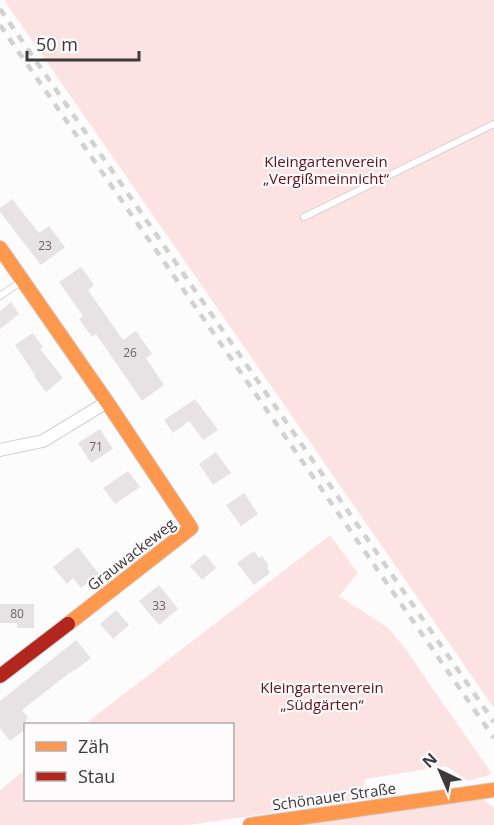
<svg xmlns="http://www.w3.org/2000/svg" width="494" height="825" font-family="'Open Sans',sans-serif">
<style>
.green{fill:#fde2e2}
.building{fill:#e7e3e4}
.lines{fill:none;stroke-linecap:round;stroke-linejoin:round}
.lane-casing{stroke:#d3d0d2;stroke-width:8}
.street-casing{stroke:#d3d0d2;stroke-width:14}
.slow-casing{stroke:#d3d0d2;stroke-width:16}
.jam-casing{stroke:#d3d0d2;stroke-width:16}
.lane{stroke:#fff;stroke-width:6}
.street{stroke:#fff;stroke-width:12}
.slow{stroke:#ff974d;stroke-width:14}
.jam{stroke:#b3261e;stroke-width:14}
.rail{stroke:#d2d1d1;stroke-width:4.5;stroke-dasharray:8 8;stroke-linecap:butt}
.labels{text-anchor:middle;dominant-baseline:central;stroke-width:4.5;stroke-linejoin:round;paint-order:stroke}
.number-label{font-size:12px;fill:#696467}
.park-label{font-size:15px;fill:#63111d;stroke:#fefbfc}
.street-label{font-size:15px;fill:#3d383b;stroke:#fefbfc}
</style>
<rect width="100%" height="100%" fill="#fdfcfc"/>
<!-- green -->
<path class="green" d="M4 0H494V708Z
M330 535 358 573 339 596 387 627 404 647 492 774 468 781 446 766 365 779 361 800 188 825H0V790L25 770 26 800H232V724H85Z
M481 798 494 808V825H300Z"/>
<!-- building -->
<path class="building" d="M12 199 39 233 49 226 65 247 41 265 0 212V208Z
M81 267 94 285 88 290 123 340 136 331 152 354 146 358 164 385 142 401 96 334 92 337 79 319 83 316 59 282Z
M11 302 19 314 0 329V311Z
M33 333 43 347 40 349 63 378 46 392 34 376 35 375 15 345Z
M195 399 218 430 203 440 189 421 173 433 164 420Z
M100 429 113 449 91 463 78 443Z
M216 452 231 473 213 485 199 464Z
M128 471 140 487 115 504 103 488Z
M244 493 258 514 241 526 226 505Z
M78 547 99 574 81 588 73 578 67 584 53 567Z
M254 551 259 558 262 556 269 566 267 568 270 573 254 585 237 563Z
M205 554 216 568 202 580 190 566Z
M159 585 178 609 159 625 139 601Z
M0 604H34V628H17V623H0Z
M116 610 129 625 113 639 100 624Z
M76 640 91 658 74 671 73 670 22 710 28 718 26 720V729L10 741 0 728V701Z"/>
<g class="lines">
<defs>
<path id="lane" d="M304 217 494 124
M0 296 22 281"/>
<path id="street" d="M0 450 43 441 107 402"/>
<path id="slow" d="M0 248 107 402 191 528 68 624
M250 825 494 790"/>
<path id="jam" d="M0 676 68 624"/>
</defs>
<!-- lane casing -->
<use href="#lane" class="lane-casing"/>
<!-- street casing -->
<use href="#street" class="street-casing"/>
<!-- slow casing -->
<use href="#slow" class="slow-casing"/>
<!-- jam casing -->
<use href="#jam" class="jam-casing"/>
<!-- lane -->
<use href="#lane" class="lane"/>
<!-- street -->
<use href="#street" class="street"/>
<!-- slow -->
<use href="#slow" class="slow"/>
<!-- jam -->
<use href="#jam" class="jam"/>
<!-- rail -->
<path class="rail" d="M0 9 494 722
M0 25 494 738"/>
</g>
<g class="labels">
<!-- number labels -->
<g class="number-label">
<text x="45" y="245">23</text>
<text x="130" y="352">26</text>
<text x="96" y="446">71</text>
<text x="159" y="605">33</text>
<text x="17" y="613">80</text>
</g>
<!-- park labels -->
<g class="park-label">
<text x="326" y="161">Kleingartenverein<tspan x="326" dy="17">„Vergißmeinnicht“</tspan></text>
<text x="322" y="687">Kleingartenverein<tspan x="322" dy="17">„Südgärten“</tspan></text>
</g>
<!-- street labels -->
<g class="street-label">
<text transform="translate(131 554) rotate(-38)">Grauwackeweg</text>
<text transform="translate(334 796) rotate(-8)">Schönauer Straße</text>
</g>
</g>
<!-- legend -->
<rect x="24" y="723" width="210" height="78" fill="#fefbfc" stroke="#b1adaf" stroke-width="1.5"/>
<rect x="36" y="742" width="30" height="9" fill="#ff974d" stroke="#b1adaf" stroke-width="1.5"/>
<text x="78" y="753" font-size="18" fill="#3d383b">Zäh</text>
<rect x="36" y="772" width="30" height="9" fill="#b3261e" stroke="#b1adaf" stroke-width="1.5"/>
<text x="78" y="783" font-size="18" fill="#3d383b">Stau</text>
<!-- north arrow -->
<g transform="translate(440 771) rotate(316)" stroke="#fefbfc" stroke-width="4.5" paint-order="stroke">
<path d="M0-4.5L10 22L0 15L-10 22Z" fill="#3d383b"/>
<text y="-9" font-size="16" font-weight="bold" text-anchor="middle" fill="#3d383b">N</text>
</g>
<!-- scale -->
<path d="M27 51v9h112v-9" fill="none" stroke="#3d383b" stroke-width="3"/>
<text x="36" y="51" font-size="18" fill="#3d383b" stroke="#fefbfc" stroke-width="4.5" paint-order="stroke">50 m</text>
</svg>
